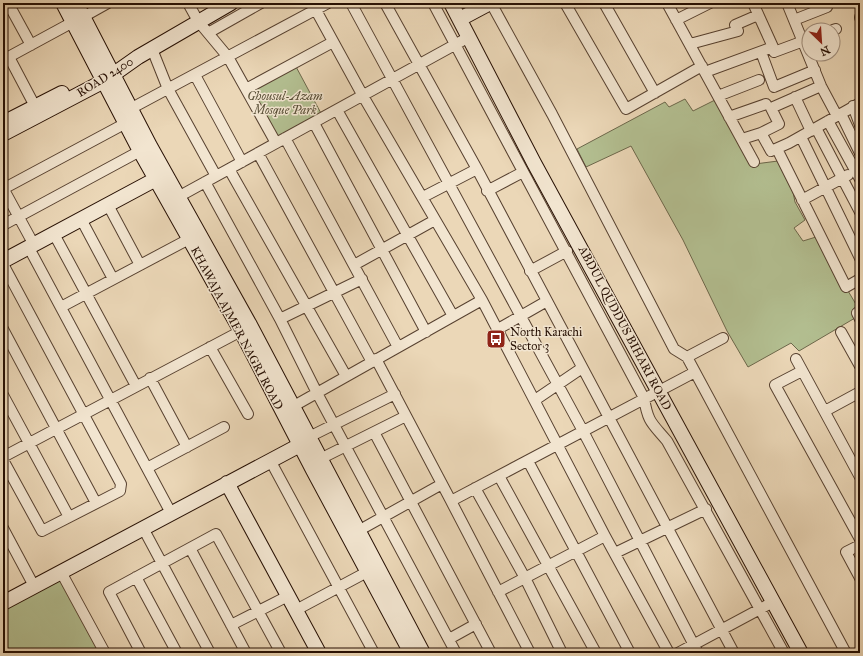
<svg xmlns="http://www.w3.org/2000/svg" width="863" height="656" font-family="'IM FELL Great Primer',serif">
<style>
.green{fill:#b3bf91;stroke:#6c674a}
.lines{fill:none;stroke-linecap:round;stroke-linejoin:round}
.street-casing{stroke:#574130;stroke-width:12}
.secondary-casing{stroke:#260f03;stroke-width:16}
.street{stroke:#f2e5d0;stroke-width:10}
.secondary{stroke:#f2e5d0;stroke-width:14}
.labels{text-anchor:middle;dominant-baseline:central;stroke-width:3;stroke-linejoin:round;paint-order:stroke}
.street-label{font-size:12px;fill:#260f03;stroke:#f2e5d0}
.park-label{font-size:12px;font-style:italic;fill:#574d35;stroke:#f2e5d0}
.poi-label{font-size:12px;fill:#260f03;stroke:#f2e5d0;text-anchor:start}
</style>
<rect width="100%" height="100%" fill="#ebd7b7"/>
<filter id="stains"><feTurbulence type="fractalNoise" baseFrequency=".005" numOctaves="4"/><feColorMatrix values="0 0 0 0 .2 0 0 0 0 .09 0 0 0 0 .02 0 0 0 .5 -.17"/></filter>
<radialGradient id="worn" r=".72"><stop offset=".6" stop-color="#630" stop-opacity="0"/><stop offset="1" stop-color="#630" stop-opacity=".3"/></radialGradient>
<!-- green -->
<path class="green" d="M294 63 323 117 276 143 246 89Z
M685 99 693 111 717 99 755 164 778 161 792 187 795 202 805 220 794 228 803 241 816 237 857 306 855 318 799 351 791 343 748 367 727 331 683 240 631 146 586 167 577 149 665 102 669 107Z
M60 572 102 653H3V603Z"/>
<g class="lines">
<defs>
<path id="street" d="M8 3 31 45
M188 3 198 21 228 57 276 143
M312 3 363 96 482 300 605 536 669 653
M351 3 583 431 698 653
M385 3 477 169 734 653
M433 3 644 398C648 423 652 423 667 441L784 653
M491 3 552 114 674 349 687 357
M565 3 626 109 702 66
M604 3 655 93
M667 3 754 162
M787 3 821 86 837 116
M83 17 108 3
M860 17V18
M676 20 710 3
M794 20 827 7
M833 30 836 29
M208 33 261 3
M690 44 738 31 735 25 758 15
M773 47 774 52 809 39
M152 49 168 89 216 176
M761 52 774 87 815 70
M9 57 38 112
M3 60 73 22
M705 72 773 47 753 3
M195 75 242 162
M246 89 333 42
M718 96 759 80
M795 97 811 131
M853 106 860 125
M130 109 328 3
M337 110 453 316
M841 114 860 153
M729 117 766 104
M828 121 860 179
M314 123 426 332
M816 128 860 212
M761 133 779 124 771 108 821 86
M801 137 860 258
M285 138 398 347
M742 139 761 133 771 151 789 143 860 103
M777 149 846 287 860 279
M258 153 372 362
M229 169 346 376
M205 182 280 319 317 393 456 653
M3 188 34 245
M3 189 126 123
M487 191 523 172
M178 197 469 37
M423 197 477 169
M802 200 848 175
M108 205 140 265
M81 219 113 279
M3 225 140 151
M54 234 136 386
M29 248 171 513
M3 264 121 484 120 491 42 531 3 460
M354 265 435 220
M530 271 567 251
M61 307 189 239
M860 311 857 313 860 319
M280 319 362 279
M3 329 96 503
M498 329 547 301
M841 332 860 366
M723 338 687 357 846 653
M210 347 248 414
M376 359 451 501 695 372
M796 359 860 477
M802 371 775 385 860 539
M150 378 187 447
M3 395 69 517
M535 400 582 368
M292 407 482 300
M825 411 860 392
M374 432 491 653
M309 437 395 394
M3 457 241 331
M320 459 406 416
M270 460 374 653
M528 461 630 653
M147 468 224 427
M499 476 596 653
M475 488 525 578 562 653
M451 501 530 653
M3 528 34 586
M143 528 210 653
M358 531 442 484
M860 545 846 552 860 578
M190 548 246 653
M615 553 706 509
M61 572 105 653
M136 577 177 653
M498 592 605 536
M296 610 367 572
M231 625 288 596
M449 639 476 624
M141 653 109 592 216 534 281 653
M678 653 773 602"/>
<path id="secondary" d="M63 3 140 151 241 331 313 470 411 653
M76 3 150 146 250 325 423 653
M451 3 534 163 801 653
M460 19 490 3
M11 119 62 93
M3 134 104 81 138 57 231 3
M3 261 156 179
M227 483 319 653
M3 603 300 445"/>
</defs>
<!-- street casing -->
<use href="#street" class="street-casing"/>
<!-- secondary casing -->
<use href="#secondary" class="secondary-casing"/>
<!-- street -->
<use href="#street" class="street"/>
<!-- secondary -->
<use href="#secondary" class="secondary"/>
</g>
<!-- icons -->
<defs>
<symbol id="bus-square" viewBox="-11 -11 22 22"><rect x="-9" y="-9" width="18" height="18" rx="4" fill="#8f2418" stroke="#f2e5d0"/><path d="M-5-6H5V4H4V6H2V4H-2V6H-4V4H-5ZM-3.5-4V0h7V-4ZM-3.5 1.2v1.5H-2V1.2ZM2 1.2v1.5H3.5V1.2Z" fill="#fff"/></symbol>
</defs>
<g fill-rule="evenodd">
<use href="#bus-square" x="485" y="328" width="22" height="22"/>
</g>
<g class="labels">
<!-- street labels -->
<g class="street-label">
<text transform="translate(105 77) rotate(-32)">ROAD 2400</text>
<text transform="translate(237 328) rotate(62)">KHAWAJA AJMER NAGRI ROAD</text>
<text transform="translate(625 328) rotate(62)">ABDUL QUDDUS BIHARI ROAD</text>
</g>
<!-- park labels -->
<g class="park-label">
<text x="285" y="96">Ghousul-Azam<tspan x="285" dy="14">Mosque Park</tspan></text>
</g>
<!-- poi labels -->
<g class="poi-label">
<text x="510" y="332">North Karachi<tspan x="510" dy="14">Sector 3</tspan></text>
</g>
</g>
<!-- margin -->
<rect width="863" height="656" fill="none" stroke="#ebd7b7" stroke-width="16"/>
<rect x="4" y="4" width="855" height="648" fill="none" stroke="#260f03" stroke-width="2"/>
<rect x="8" y="8" width="847" height="640" fill="none" stroke="#260f03"/>
<!-- north arrow -->
<g transform="translate(821 42) rotate(155)"><circle r="19" fill="#f2e5d0" stroke="#a08f7e"/>
<path d="M0-3L7 15L0 10L-7 15Z" fill="#8f2418"/>
<text y="-6" font-size="11" font-weight="bold" text-anchor="middle" fill="#260f03">N</text>
</g>
<rect width="100%" height="100%" filter="url(#stains)"/>
<rect width="100%" height="100%" fill="url(#worn)"/>
</svg>
